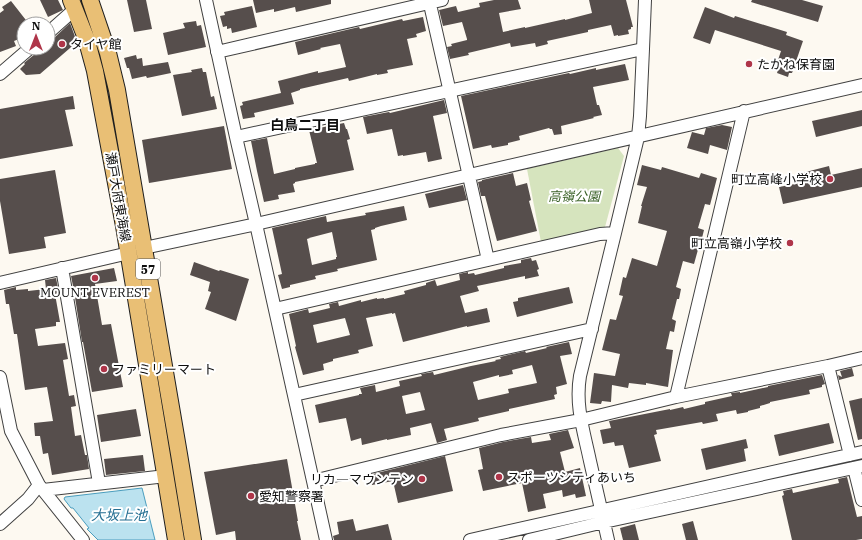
<svg xmlns="http://www.w3.org/2000/svg" width="862" height="540" font-family="'IBM Plex Serif','Noto Sans JP',serif">
<style>
.green{fill:#d6e4be}
.water{fill:#bbe2ef;stroke:#4a9dbe}
.building{fill:#564e4c;fill-rule:evenodd}
.lines{fill:none;stroke-linecap:round;stroke-linejoin:round}
.minor-casing{stroke:#414141;stroke-width:14}
.major-casing{stroke:#1f1f1f;stroke-width:18}
.minor{stroke:#fff;stroke-width:12}
.major{stroke:#e9bf75;stroke-width:16}
.poi-dot{fill:#af3549;stroke:#fff;stroke-width:1.5}
.labels{text-anchor:middle;dominant-baseline:central;stroke-width:4;stroke-linejoin:round;paint-order:stroke}
.shield{fill:#fff;stroke:#565656;stroke-width:1}
.shield-label{font-size:12px;font-weight:bold;fill:#0e0e0e}
.poi-label{font-size:13px;fill:#0e0e0e;stroke:#fff;text-anchor:start}
.park-label{font-size:13px;font-style:italic;fill:#385f25;stroke:#fff}
.street-label{font-size:13px;fill:#0e0e0e;stroke:#fff}
.neighbourhood-label{font-size:14px;font-weight:bold;fill:#0e0e0e;stroke:#fff}
.water-label{font-size:14px;font-style:italic;fill:#256f92;stroke:#fff}
</style>
<rect width="100%" height="100%" fill="#fdf9f1"/>
<!-- green -->
<path class="green" d="M618 148 624 156 605 227 541 242 527 169Z"/>
<!-- water -->
<path class="water" d="M142 488 155 540H98L87 529 89 528 73 508H71L64 499 65 497Z"/>
<!-- building -->
<path class="building" d="M40 0H58L63 10 48 17Z
M127 0H146L152 29 134 32Z
M253 0H331V4L296 12 295 7 274 12V9L256 13Z
M494 0H518L521 9 499 13 503 32 525 27V28L565 19V20L592 13 589 0H626L633 27H631V29L628 30 629 34 618 36V35L614 36 611 25 588 30V32L547 41 548 44 536 47 535 43 511 47 510 43 468 53 469 55 450 59 447 47 452 46 451 44 467 40V39L462 22 443 26 439 10 456 6 458 12 480 7 479 3Z
M752 0H802L823 6 818 22 751 2Z
M11 1 29 24H24V37L14 41 16 46 0 52V13L4 10 2 7Z
M252 6 257 27 232 33 231 28 227 29V26L223 27 220 16 225 15 224 12Z
M705 7 734 18 735 16 787 32 786 35 803 41 792 73H789L788 77 777 73 778 70 775 69 781 51 715 30 710 44 693 38Z
M423 17 426 31 416 34 417 37 407 39 413 65 387 70 388 73 377 75V74L349 81 348 78 300 89V90L291 93 294 104 254 113 255 117 243 119 240 106 243 105 242 102 281 93 278 81 318 71V73L346 67 340 44 320 48 321 49 298 55 295 42 359 27 360 29 402 19 403 21Z
M196 21 197 26 201 25 206 47 168 55 163 33 185 28 183 23Z
M70 23 77 42 40 74 26 75 20 69 25 64 24 63 35 54 38 48H48V40L53 39Z
M136 55 137 59 142 58 143 66 168 62 171 73 147 78 146 76 132 79 129 68H127L124 58Z
M625 64 629 80 593 87 597 105H599L602 115 593 117 594 118 561 126 562 134 554 135 552 129H550L549 128 519 136 520 140 508 143V145L492 148 491 145 473 149 461 96 569 73 570 74 596 68V70Z
M202 68 203 72H206L211 97 214 96 217 109 182 116 173 75 192 72 191 70Z
M73 96 75 109 65 110 73 146 0 159V109Z
M444 100 447 113 433 116 442 159 428 162 426 152 403 156V155L398 156 392 129 367 134 363 117 389 112 390 113Z
M862 110V126L816 137 812 121Z
M344 123 346 129H347L350 139 347 140 354 170 295 182V183L293 184 295 192 278 195 279 199 264 202 257 171 251 141 267 138 274 174 295 169V168L315 164V163H317L309 130Z
M722 125 732 127 727 150 710 145 708 154 687 148 692 132 704 135 706 128Z
M224 126 232 169 149 183 142 140Z
M642 165 661 170 662 167 699 178 701 173 717 178 710 205 705 204 698 228 704 230 700 246H699L694 264 683 261 676 287 681 289 679 299H677L672 319 676 321 674 332 670 331 666 349 673 350 668 387 646 383V385L629 383 628 388 612 385 611 402 602 401 601 404 590 403 594 373 615 376 620 354 602 350 610 319 616 320 623 296 619 295 623 277 626 278 632 258 657 266 667 231 638 223 642 206H641L647 187 637 185Z
M829 166 831 175 862 168V187L783 204 779 187 800 183 798 174Z
M55 170 66 233 44 237 46 248 9 254 0 201V179Z
M513 173 516 186 527 183 531 200 529 201 537 231 497 241 485 196H481L478 182 482 181V180Z
M463 185 467 200 429 208 425 194Z
M404 206 407 220 381 226 375 228V229L371 230 377 260 337 269 338 271 315 276 316 279 290 285V287L282 289 278 275 282 274 272 228 326 216 327 222 366 215 365 213 377 211ZM332 232 337 257H336V259L312 265 307 239 310 238H309Z
M531 258 532 261 536 260 539 269 537 270 539 276 525 279V276L477 286 479 291 460 296 465 313 487 308 490 322 467 327V326L403 342 395 313 392 314V313L366 318 373 346 358 350 359 353 333 359V361L323 364 324 370 303 375 295 347 296 346 289 314 308 309 309 313 330 308 329 304 338 302 339 306 361 300V302L377 298V299L384 298V299L405 294 404 291 426 285V283L435 280 437 286 460 280 459 274 468 272V274L474 273 475 275 504 268V266L521 263V260ZM345 318 350 335 317 343 313 325Z
M194 262 219 271 220 270 249 279 236 321 205 309 211 292 208 291 210 282 190 275Z
M114 268 117 281 95 284 102 325 111 324 123 387 92 392 83 342H82L74 291 71 276Z
M56 278 59 293 55 294 60 322H56V326L35 329 38 346 65 343 68 359 63 360 69 396 74 395 76 406 71 407 75 436 81 435 85 455H87L89 469 52 475 48 453 43 454 40 436H35L34 423 53 421 47 387 25 390 17 334H14L9 304H6L4 290 16 287V290L28 289V291L46 289 45 280Z
M569 287 573 303 517 317 513 302 518 301V298Z
M569 342 572 354 560 356 567 384 556 387 557 394 554 395 555 399 509 409V411L478 418 479 421 444 429 447 440 437 443 431 423 410 428 411 435 387 440V439L362 445 361 438 351 441 346 418 319 423 315 405 359 395V394H362L360 388 375 385 376 392 400 386 399 381 422 376 421 374 433 372 434 375 471 366 496 361 495 360 501 359 500 357 525 351 526 353 547 348 546 347ZM532 365 537 383 508 389 509 393 478 400 473 382 499 375V377L513 374 512 370ZM420 392 425 410 406 414 402 396Z
M852 368 854 376 839 380 838 375 842 377 840 371Z
M822 375 825 384 822 385V387L809 390 810 394 770 402V403L760 406V408L748 411V412L737 414 736 410 716 414 718 421 703 424 702 422 656 430 657 434 654 435 661 461 629 468 623 445 615 446 614 442 603 444 600 430 611 428 609 421 670 409V410L683 407 684 409 705 404V402L732 396 731 393 740 392V393L768 387V386Z
M862 398V439L858 440 849 401Z
M136 409 141 436 101 442 97 415Z
M829 423 834 443 779 456 774 435Z
M568 430 574 448 560 452 565 472 580 468 586 496 576 498 575 494 563 497 562 490 543 494 546 508 528 512 522 483 483 491 478 470 483 469 479 448 503 442 531 437 532 443 551 440 549 434Z
M746 439 748 448 744 449 746 461 706 470 701 449Z
M143 455 145 471 106 475 104 459Z
M445 456 453 491 398 503 393 481 372 485 369 475Z
M287 459 298 521H297L301 540H236L235 531 216 535 204 472Z
M847 477 857 517 862 516V539L856 540H792L782 496 784 495 783 491 792 489 793 493 839 483 838 479Z
M353 519 356 531 388 524 392 540H334L333 536 339 534 337 522Z
M693 521 698 540H686L682 524Z
M635 524 639 540H623L620 528Z"/>
<g class="lines">
<defs>
<path id="minor" d="M206 0 236 137 256 224 313 481 326 540
M429 0 488 260
M48 33 75 9
M217 52 442 0
M0 74 30 48
M236 137 643 49
M144 248 256 224 862 85
M62 268 99 483
M0 283 129 253
M275 309 600 234 615 233
M828 366 850 455
M0 377 11 431 39 485 83 540
M294 395 592 329
M676 397 744 111
M854 468 862 500
M313 481 501 435 581 420 676 397 828 366 862 358
M43 490 166 476
M0 524 28 499 39 485
M470 540 862 452
M529 540 604 522 862 466
M608 540C602 514 596 488 590 461 584 432 575 406 580 376L615 233 638 137 640 116 643 49 645 0"/>
<path id="major" d="M71 0 86 38 95 71 124 226 176 540
M90 0 108 53 117 90 179 454 193 540"/>
</defs>
<!-- minor casing -->
<use href="#minor" class="minor-casing"/>
<!-- major casing -->
<use href="#major" class="major-casing"/>
<!-- minor -->
<use href="#minor" class="minor"/>
<!-- major -->
<use href="#major" class="major"/>
</g>
<!-- markers -->
<g class="poi-dot">
<circle cx="62" cy="44" r="4"/>
<circle cx="749" cy="64" r="4"/>
<circle cx="830" cy="179" r="4"/>
<circle cx="790" cy="243" r="4"/>
<circle cx="95" cy="278" r="4"/>
<circle cx="104" cy="369" r="4"/>
<circle cx="499" cy="477" r="4"/>
<circle cx="422" cy="479" r="4"/>
<circle cx="251" cy="496" r="4"/>
</g>
<g class="labels">
<!-- shield labels -->
<rect class="shield" x="136" y="259" width="24" height="20" rx="3"/>
<g class="shield-label">
<text x="148" y="269">57</text>
</g>
<!-- poi labels -->
<g class="poi-label">
<text x="70" y="44">タイヤ館</text>
<text x="757" y="64">たかね保育園</text>
<text x="822" y="179" text-anchor="end">町立高峰小学校</text>
<text x="782" y="243" text-anchor="end">町立高嶺小学校</text>
<text x="95" y="292" text-anchor="middle">MOUNT EVEREST</text>
<text x="112" y="369">ファミリーマート</text>
<text x="507" y="477">スポーツシティあいち</text>
<text x="414" y="479" text-anchor="end">リカ―マウンテン</text>
<text x="259" y="496">愛知警察署</text>
</g>
<!-- park labels -->
<g class="park-label">
<text x="574" y="196">高嶺公園</text>
</g>
<!-- street labels -->
<g class="street-label">
<text transform="translate(118 197) rotate(80)">瀬戸大府東海線</text>
</g>
<!-- neighbourhood labels -->
<g class="neighbourhood-label">
<text x="305" y="125">白鳥二丁目</text>
</g>
<!-- water labels -->
<g class="water-label">
<text x="119" y="515">大坂上池</text>
</g>
</g>
<!-- north arrow -->
<g transform="translate(36 36)"><circle r="19" fill="#ffffff" stroke="#9f9f9f"/>
<path d="M0-3L7 15L0 10L-7 15Z" fill="#af3549"/>
<text y="-6" font-size="11" font-weight="bold" text-anchor="middle" fill="#0e0e0e">N</text>
</g>
</svg>
